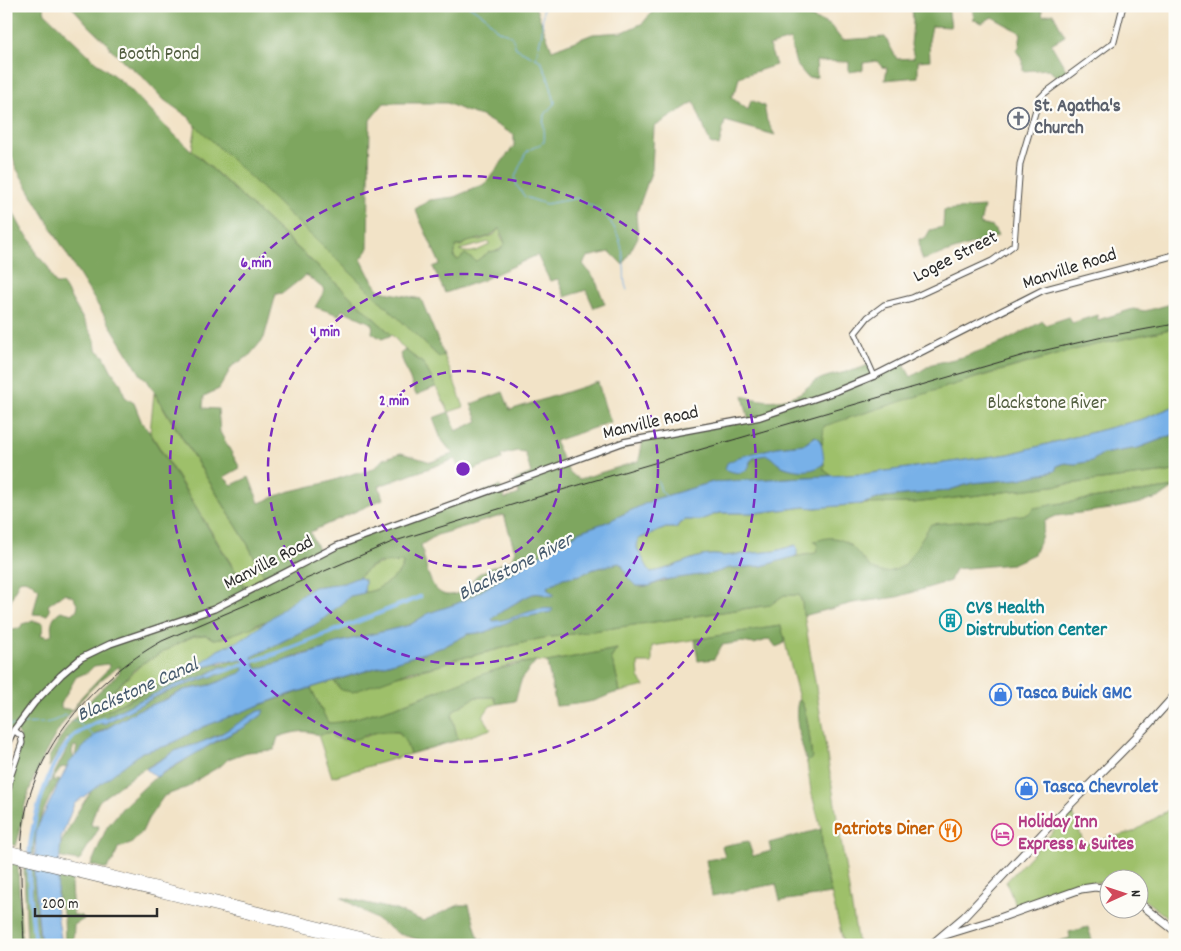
<svg xmlns="http://www.w3.org/2000/svg" width="1181" height="951" font-family="Dekko,sans-serif">
<style>
.green{fill:#9ec06a;stroke:#64764a;fill-rule:evenodd}
.forest{fill:#7ea65e;stroke:#546844;fill-rule:evenodd}
.water{fill:#78b1e8;stroke:#526e8a}
.lines{fill:none;stroke-linecap:round;stroke-linejoin:round}
.stream{stroke:#78b1e8;stroke-width:1}
.canal{stroke:#78b1e8;stroke-width:4.5}
.tertiary-casing{stroke:#494742;stroke-width:7}
.secondary-casing{stroke:#494742;stroke-width:8}
.primary-casing{stroke:#494742;stroke-width:9}
.motorway-casing{stroke:#494742;stroke-width:9}
.tertiary{stroke:#fff;stroke-width:5}
.secondary{stroke:#fff;stroke-width:5.5}
.primary{stroke:#fff;stroke-width:7}
.motorway{stroke:#fff;stroke-width:8}
.rail{stroke:#2b2b2b;stroke-width:1}
.motorway-bridge-casing{stroke:#494742;stroke-width:9;stroke-linecap:butt}
.motorway-bridge{stroke:#fff;stroke-width:8}
.ring{fill:none;stroke:#7b2cbf;stroke-width:2.5;stroke-dasharray:9 6}
.labels{text-anchor:middle;dominant-baseline:central;stroke-width:4.5;stroke-linejoin:round;paint-order:stroke}
.park-label{font-size:19px;fill:#535f41;stroke:#fdfcf7}
.worship-label{font-size:19px;font-weight:bold;fill:#5b616d;stroke:#fdfcf7;text-anchor:start}
.street-label{font-size:19px;fill:#2b2b2b;stroke:#fdfcf7}
.culture-label{font-size:19px;font-weight:bold;fill:#0d838f;stroke:#fdfcf7;text-anchor:start}
.shop-label{font-size:19px;font-weight:bold;fill:#366cbe;stroke:#fdfcf7;text-anchor:start}
.hotel-label{font-size:19px;font-weight:bold;fill:#b23c85;stroke:#fdfcf7;text-anchor:start}
.food-label{font-size:19px;font-weight:bold;fill:#c56008;stroke:#fdfcf7;text-anchor:end}
.water-label{font-size:20px;font-style:italic;fill:#465a6d;stroke:#fdfcf7}
.centre{fill:#7b2cbf;stroke:#fdfcf7;stroke-width:2.5}
.ring-label{font-size:15px;text-anchor:middle;font-weight:bold;fill:#7b2cbf;stroke:#fdfcf7;stroke-width:4.5;stroke-linejoin:round;paint-order:stroke}
</style>
<rect width="100%" height="100%" fill="#fdfcf7"/>
<filter id="ink" filterUnits="userSpaceOnUse"><feTurbulence type="fractalNoise" baseFrequency=".02" numOctaves="2"/><feDisplacementMap in="SourceGraphic" scale="10" xChannelSelector="R" yChannelSelector="G"/><feConvolveMatrix kernelMatrix="1 2 1 2 8 2 1 2 1" color-interpolation-filters="sRGB"/></filter>
<filter id="wash" filterUnits="userSpaceOnUse"><feTurbulence type="fractalNoise" baseFrequency=".0096" numOctaves="4" result="noise"/><feDisplacementMap in="SourceGraphic" scale="20" xChannelSelector="R" yChannelSelector="G"/><feGaussianBlur stdDeviation="1.12" result="paint"/><feColorMatrix in="noise" values="0 0 0 0 0 0 0 0 0 0 0 0 0 0 0 0 0 1.4 0 .05"/><feComposite in="paint" operator="in"/></filter>
<g filter="url(#wash)">
<rect width="100%" height="100%" fill="#f2e3c7"/>
<!-- green -->
<path class="green" d="M196 124 439 357 444 355 464 407 449 412 424 364 405 350 392 335 192 150Z
M500 227 501 237 505 243 500 250 489 252 476 262C469 258 461 262 454 258L456 246H461L469 241 480 240 494 235ZM489 242V245C477 251 471 255 459 250Z
M1175 328V406L1143 419 1009 454 864 474 832 476 824 470 628 477 1081 348Z
M154 393 247 543 266 580 248 591 150 432Z
M1175 471V487L1056 504 1026 549 798 593 848 544 814 542 818 544 816 553 793 557 797 554 795 545 776 551 723 556C697 550 675 570 650 572L637 548 638 539 666 528H676L685 520H700L719 513H756L805 507 815 508 861 504 914 503Z
M401 562 403 563C400 579 379 590 364 593L365 580 359 577C374 562 382 563 401 562Z
M784 595H799L802 602 858 945H844L823 860 821 829 811 791 807 763 812 758C810 744 808 708 799 699L781 626C738 632 695 640 652 646V663H638L639 678 645 686 620 692 615 669 611 658 617 649 547 662 536 661 512 664 388 709 338 723H328L311 688 334 681 341 690 438 666 457 658 472 656 538 639 770 605Z
M268 621 245 638 218 650 190 672 149 689 100 714 92 717 87 716 90 710 106 698 143 663 183 641 194 636 206 635 214 639 222 638Z
M476 697H494L497 704 490 706 483 716 491 729 458 740 452 716 454 710Z
M332 732 365 737 377 732H399L406 743 410 754 332 777 318 735Z
M1175 806V923L1139 896 1138 878H1108V883L1087 882 1017 908 1006 882 1072 811 1084 844 1133 832Z"/>
<!-- forest -->
<path class="forest" d="M6 6H43L45 13 95 61 127 86 165 126 392 335 382 339 372 333 373 324 342 310 339 315 315 307 325 290 306 275 283 293 276 294 264 338 249 356 232 366 219 389 204 396 203 408 218 409 220 432 240 468 224 477 232 485 249 477 259 503 287 492 329 482 355 473 365 472 376 467 383 459 401 453 431 462 453 454 441 439 433 418 449 412 456 431 478 421 471 404 503 392 510 410 598 382 605 407 611 422 555 441C561 454 565 474 580 479L639 461 643 439 749 421 743 396C762 402 782 403 800 393 806 389 810 384 816 381 832 373 852 373 868 365L873 375 902 361 911 377 932 364 963 357 1004 342 1043 321 1045 325 1069 317 1072 323 1097 315 1098 320 1133 309 1145 311 1175 303V328L1081 348 981 376 824 426 822 445 819 439 815 436 805 444 777 447 739 457 747 469C752 458 756 457 767 454 772 457 775 462 780 465 790 471 815 472 824 463V470L832 476 713 482 655 499 607 522 581 531 476 594 456 604 429 613 410 625 332 644 324 649 303 654 261 669H257L252 657 320 622 350 596 375 590 385 584 397 575 402 568 403 563 401 562 378 563 370 567 359 577 344 583 314 587 268 621 256 624 253 627 222 638 214 639 206 635 194 636 183 641 143 663 134 670 106 698 90 710 87 716 92 717C143 696 187 664 244 660V670L241 673 211 685 184 690 120 721 97 733 77 759 75 755 77 747 74 746 72 752 74 760 67 768 62 767 53 779 54 782 57 780H60L59 782C45 802 34 830 33 855L31 854 32 837 44 794 70 743V739L67 738 49 767V757L68 726 94 696 119 673 120 666C74 695 41 751 26 801 21 816 21 832 16 846L6 842V789L19 749 20 738 16 731 6 740V650L9 641 6 635V628L14 630 21 627 22 624 33 621 43 623V629L41 635 48 637 52 634C50 624 52 616 61 611L72 614 76 611 78 606 73 597 65 593 48 605 50 611 47 615 33 614 39 589C33 584 28 578 19 581L6 611V199L23 231 32 241 36 254 48 267 51 276 56 284H62L65 288 95 340 96 349 104 356 111 370 121 384 125 397 134 403 142 423 148 430 247 591 266 580 247 543 147 380 141 375 78 273 15 166 14 160 6 152ZM517 451 525 452 531 473 515 480 519 494 505 499 500 486 319 552 310 532 383 499 379 486 455 459 461 474 502 459 501 455ZM504 515 515 551 511 560C501 564 483 570 476 576 471 581 469 588 463 591 430 608 427 567 421 545L437 535ZM107 664 109 665V668L82 696 72 710 61 708V704L76 677 88 672 94 666ZM212 671 223 673 178 687 156 697 127 711 104 724 101 723 175 685 204 676Z
M71 6H535L552 50 593 34 623 32 643 23 656 7 679 11 690 6H803L808 16 830 25 842 40 885 37 897 59 914 58 911 45 913 22 912 6H948L951 27 932 26 929 41 930 60 918 61V77L885 80 887 68 882 67 877 61 863 63V70L849 72V62L816 61 817 77 808 78 796 64 790 40 769 46 776 65 739 77 736 90 731 97 748 110 751 100 764 106 767 121 775 135 725 121 719 146 710 143 694 102 654 127 652 170 636 215 638 237 623 265 610 252 587 257 583 264 595 279 605 304 594 308 586 290 565 297 558 279 550 281 537 255 483 280 445 293 433 267 440 264 415 209 430 200 454 197 485 184 514 146V135L481 116 465 111 447 103H384L370 120 368 250 361 259 369 275 380 291 421 299 444 355 439 357 190 120V118L164 100 141 75 125 63 110 48 109 45 89 26ZM499 228 505 243 500 250 489 252 476 261 465 254 458 260 454 258 456 246C462 246 465 242 471 241 482 238 491 238 499 228Z
M972 6H1041L1043 16 1053 13 1065 36 1051 44 1068 73 1059 79 1048 69 1023 71V62L1016 50 1019 48 1021 33 992 17 982 23 974 20Z
M984 207 980 224 993 227 998 236 923 260 920 252 919 239H925L930 230 943 227 944 210Z
M405 350 424 364 436 387 416 395 400 354Z
M1175 434V471L914 503 861 504 884 497 946 491 972 483 1018 479 1055 471 1057 466 1065 463 1075 464 1092 461 1102 454 1138 448Z
M1175 487 1161 497 1141 503 1111 509 1056 516 1045 521 1041 538 1034 554 1012 564 955 569 950 581 897 597 853 603 803 616 802 602 799 595H784L770 605 538 639 472 656 457 658 438 666 411 671 353 692 341 690 334 681 443 647 468 634 486 632 514 619 551 612 533 611 504 621H493L492 619C496 614 526 596 533 594 539 593 544 594 549 596L547 587 562 578 580 575 594 569 619 563 622 565 628 578 640 587 649 586 673 578 714 573 729 568 762 566 787 558 816 553 818 545 814 541C820 540 827 537 833 538 866 541 862 590 905 565L931 524 993 519 1028 514 1034 508 1056 504Z
M781 626 785 640 783 644 776 647 770 639 754 644 742 642 722 645 714 659 698 661 695 640 738 632Z
M617 649 611 658 615 669 620 692C610 693 602 699 593 701 581 704 568 705 556 706L547 662Z
M536 661 522 678 515 701 497 704 494 697H476L454 710 452 716 458 740 410 754 406 743 399 732C392 731 385 731 379 732 359 735 356 745 333 737L331 732 318 735C305 728 291 733 278 737L274 750 247 752 228 759 222 765 203 776 188 787 164 796 148 819 142 832 131 844 118 848 114 860 109 864 107 869 91 865 107 827 123 807 152 780 181 763 193 754 245 727 262 715 197 744 177 750 137 773 100 800 97 805 91 823 92 826H99L98 830 79 861 57 857 62 841 78 811 94 787 142 752 166 746 203 727 242 711 311 688 328 723C343 723 358 717 373 713 427 699 480 669 536 661Z
M799 699C808 708 810 744 812 758L807 763C802 745 792 716 799 699Z
M821 829 823 860 831 894 780 901 776 884 712 896 706 860 725 857 722 846 748 841 753 856 771 851 769 843Z
M6 862 19 865 18 870 22 945H6Z
M26 863 34 945H27L24 869Z
M30 863 33 864 40 945H37Z
M56 873 73 877 71 886 73 913 74 915 82 916 84 919 74 925 73 945H65L64 916 58 899Z
M341 897 396 910 423 921 459 905H469L479 940H484L485 945H438L399 934Z
M1088 927 1093 943 1091 945H1053V943L1070 938 1069 932Z"/>
<!-- water -->
<path class="water" d="M1175 406V434L1138 448 1102 454 1092 461 1075 464 1065 463 1057 466 1055 471 1019 479 972 483 946 491 884 497 861 504 815 508 805 507 756 513H719L700 520H685L678 525 676 528H666L638 539 637 548 650 572C675 570 697 550 723 556L776 551 796 545 797 549V555L793 557 762 566 729 568 714 573 663 580 649 586H636L628 578 622 565 619 563 594 569 580 575 563 578 547 587 548 590 553 593V596C546 596 540 592 533 594 526 596 496 614 492 619L493 621C514 621 532 606 553 609L551 612 514 619 486 632 468 634 443 647 281 697 203 727 166 746 142 752 74 804 61 838 56 906 62 945H41L34 877 36 830 69 763 94 736 138 710 167 699 184 690 211 685 241 673 244 670 243 660 222 661 190 672 218 650 245 638 302 594 314 587 344 583 359 577 365 580 364 593 350 596 320 622 252 657 253 662 257 669 324 649 332 644 410 625 429 613 456 604 476 594 581 531 607 522 655 499 713 482 864 474 1009 454 1143 419Z
M816 436C823 442 823 454 824 463 813 474 792 471 780 465 775 462 772 457 767 455 762 456 755 456 751 460 747 466 752 462 748 468 742 476 732 472 725 469L727 463 739 457 777 447 805 444Z
M221 667H227L224 673C201 680 178 686 157 696 139 705 122 715 104 724H101V720L132 704 175 685 204 676Z
M264 710 262 715 245 727 220 739 156 777 146 769 177 750 197 744 219 735 258 711Z"/>
<g class="lines">
<!-- stream -->
<path class="stream" d="M469 6 485 16 498 31 507 33 512 37 516 48 541 61 549 80 555 103C537 121 546 120 544 142L529 150 525 154 515 177 517 186 525 197 546 204 577 198C583 202 589 204 594 207 616 220 623 244 624 267 625 276 623 281 627 290
M536 57 542 33 543 6
M658 481 661 491 667 497
M73 720 81 725 94 736
M23 724C39 722 50 726 64 715L68 717
M6 726 13 725"/>
<!-- canal -->
<path class="canal" d="M220 672 278 653 420 597
M35 945C33 917 28 888 29 860 31 823 47 764 74 736 82 729 95 723 104 719"/>
</g>
</g>
<g filter="url(#ink)">
<g class="lines">
<defs>
<path id="tertiary" d="M874 376 855 333 868 317 884 305 912 298 992 261 1014 245 1020 164 1039 99 1045 93 1114 42 1123 6
M6 801 11 775 22 743 21 736 14 730"/>
<path id="secondary" d="M6 745 14 730 34 703 61 675 81 658 110 644 214 609 337 546 624 442 760 417 837 391 874 376 1043 290 1175 255"/>
<path id="primary" d="M1138 902 1175 931
M942 936 994 920 1081 889 1095 887 1108 889
M931 945 964 917 1057 818 1148 725 1175 695"/>
<path id="motorway" d="M161 887 397 945
M160 893 331 935 365 945"/>
</defs>
<!-- tertiary casing -->
<use href="#tertiary" class="tertiary-casing"/>
<!-- secondary casing -->
<use href="#secondary" class="secondary-casing"/>
<!-- primary casing -->
<use href="#primary" class="primary-casing"/>
<!-- motorway casing -->
<use href="#motorway" class="motorway-casing"/>
<!-- tertiary -->
<use href="#tertiary" class="tertiary"/>
<!-- secondary -->
<use href="#secondary" class="secondary"/>
<!-- primary -->
<use href="#primary" class="primary"/>
<!-- motorway -->
<use href="#motorway" class="motorway"/>
<!-- rail -->
<path class="rail" d="M24 945C23 905 18 866 23 827 34 746 93 680 162 641L392 542 531 499 1024 355 1103 337 1175 324"/>
<defs>
<path id="motorway-bridge" d="M6 849 161 887
M6 856 160 893"/>
</defs>
<!-- motorway-bridge casing -->
<use href="#motorway-bridge" class="motorway-bridge-casing"/>
<!-- motorway-bridge -->
<use href="#motorway-bridge" class="motorway-bridge"/>
</g>
</g>
<!-- distance rings -->
<g class="ring">
<circle cx="463" cy="469" r="98"/>
<circle cx="463" cy="469" r="195"/>
<circle cx="463" cy="469" r="293"/>
</g>
<!-- icons -->
<defs>
<symbol id="church-ring" viewBox="-11 -11 22 22"><circle r="9.5" fill="#fdfcf7" stroke="#6b7280" stroke-width="1.5"/><path d="M-1.2-6h2.4v3.5h3.3v2.4h-3.3V6h-2.4V-.1h-3.3v-2.4h3.3Z" fill="#6b7280"/></symbol>
<symbol id="building-ring" viewBox="-11 -11 22 22"><circle r="9.5" fill="#fdfcf7" stroke="#0f9aa8" stroke-width="1.5"/><path d="M-4-6H4V6H1V3H-1V6H-4ZM-2.5-4.3h1.7v1.8h-1.7ZM.8-4.3h1.7v1.8H.8ZM-2.5-1h1.7V.8h-1.7ZM.8-1h1.7V.8H.8Z" fill="#0f9aa8"/></symbol>
<symbol id="shop-ring" viewBox="-11 -11 22 22"><circle r="9.5" fill="#fdfcf7" stroke="#3f7fe0" stroke-width="1.5"/><path d="M-5-2.5h2.3a2.7 3.5 0 0 1 5.4 0H5L5.5 6h-11ZM-1.5-2.5h3a1.5 2.3 0 0 0-3 0Z" fill="#3f7fe0"/></symbol>
<symbol id="restaurant-ring" viewBox="-11 -11 22 22"><circle r="9.5" fill="#fdfcf7" stroke="#e8710a" stroke-width="1.5"/><path d="M-5-6h1v4h1v-4h1v4h1v-4h1v5L-1.5 .5V6h-2V.5L-5-1ZM5-6V6H3V1.5H1.5Q1.5-4 5-6Z" fill="#e8710a"/></symbol>
<symbol id="hotel-ring" viewBox="-11 -11 22 22"><circle r="9.5" fill="#fdfcf7" stroke="#d1479c" stroke-width="1.5"/><path d="M-6-4.5h1.5V1H6V5H4.5V3h-9V5H-6ZM-4 0a1.8 1.8 0 1 1 3.6 0ZM.5 0V-2.5h3Q6-2.5 6 0Z" fill="#d1479c"/></symbol>
</defs>
<g fill-rule="evenodd">
<use href="#church-ring" x="1006" y="106" width="25" height="25"/>
<use href="#building-ring" x="938" y="608" width="25" height="25"/>
<use href="#shop-ring" x="988" y="682" width="25" height="25"/>
<use href="#shop-ring" x="1014" y="776" width="25" height="25"/>
<use href="#restaurant-ring" x="938" y="818" width="25" height="25"/>
<use href="#hotel-ring" x="990" y="822" width="25" height="25"/>
</g>
<g class="labels">
<!-- park labels -->
<g class="park-label">
<text x="159" y="55">Booth Pond</text>
<text x="1047" y="404">Blackstone River</text>
</g>
<!-- worship labels -->
<g class="worship-label">
<text x="1034" y="107">St. Agatha's<tspan x="1034" dy="22">Church</tspan></text>
</g>
<!-- street labels -->
<g class="street-label">
<text transform="translate(956 258) rotate(-27)">Logee Street</text>
<text transform="translate(1070 270) rotate(-18)">Manville Road</text>
<text transform="translate(651 424) rotate(-13)">Manville Road</text>
<text transform="translate(269 564) rotate(-27)">Manville Road</text>
</g>
<!-- culture labels -->
<g class="culture-label">
<text x="966" y="609">CVS Health<tspan x="966" dy="22">Distrubution Center</tspan></text>
</g>
<!-- shop labels -->
<g class="shop-label">
<text x="1016" y="694">Tasca Buick GMC</text>
<text x="1043" y="788">Tasca Chevrolet</text>
</g>
<!-- hotel labels -->
<g class="hotel-label">
<text x="1018" y="823">Holiday Inn<tspan x="1018" dy="22">Express &amp; Suites</tspan></text>
</g>
<!-- food labels -->
<g class="food-label">
<text x="934" y="830">Patriots Diner</text>
</g>
<!-- water labels -->
<g class="water-label">
<text transform="translate(516 568) rotate(-27)">Blackstone River</text>
<text transform="translate(138 691) rotate(-24)">Blackstone Canal</text>
</g>
</g>
<circle cx="463" cy="469" r="8" class="centre"/>
<g class="ring-label">
<text x="256" y="267">6 min</text>
<text x="325" y="336">4 min</text>
<text x="394" y="405">2 min</text>
</g>
<!-- margin -->
<rect width="1181" height="951" fill="none" stroke="#fdfcf7" stroke-width="25"/>
<!-- north arrow -->
<g transform="translate(1124 894) rotate(87)"><circle r="24" fill="#fdfcf7" stroke="#a9a8a5"/>
<path d="M0-4L9 19L0 12L-9 19Z" fill="#d1495b"/>
<text y="-8" font-size="14" font-weight="bold" text-anchor="middle" fill="#2b2b2b">N</text>
</g>
<!-- scale -->
<path d="M35 908v8h122v-8" fill="none" stroke="#2b2b2b" stroke-width="2.5"/>
<text x="42" y="908" font-size="15" fill="#2b2b2b" stroke="#fdfcf7" stroke-width="4" paint-order="stroke">200 m</text>
</svg>
